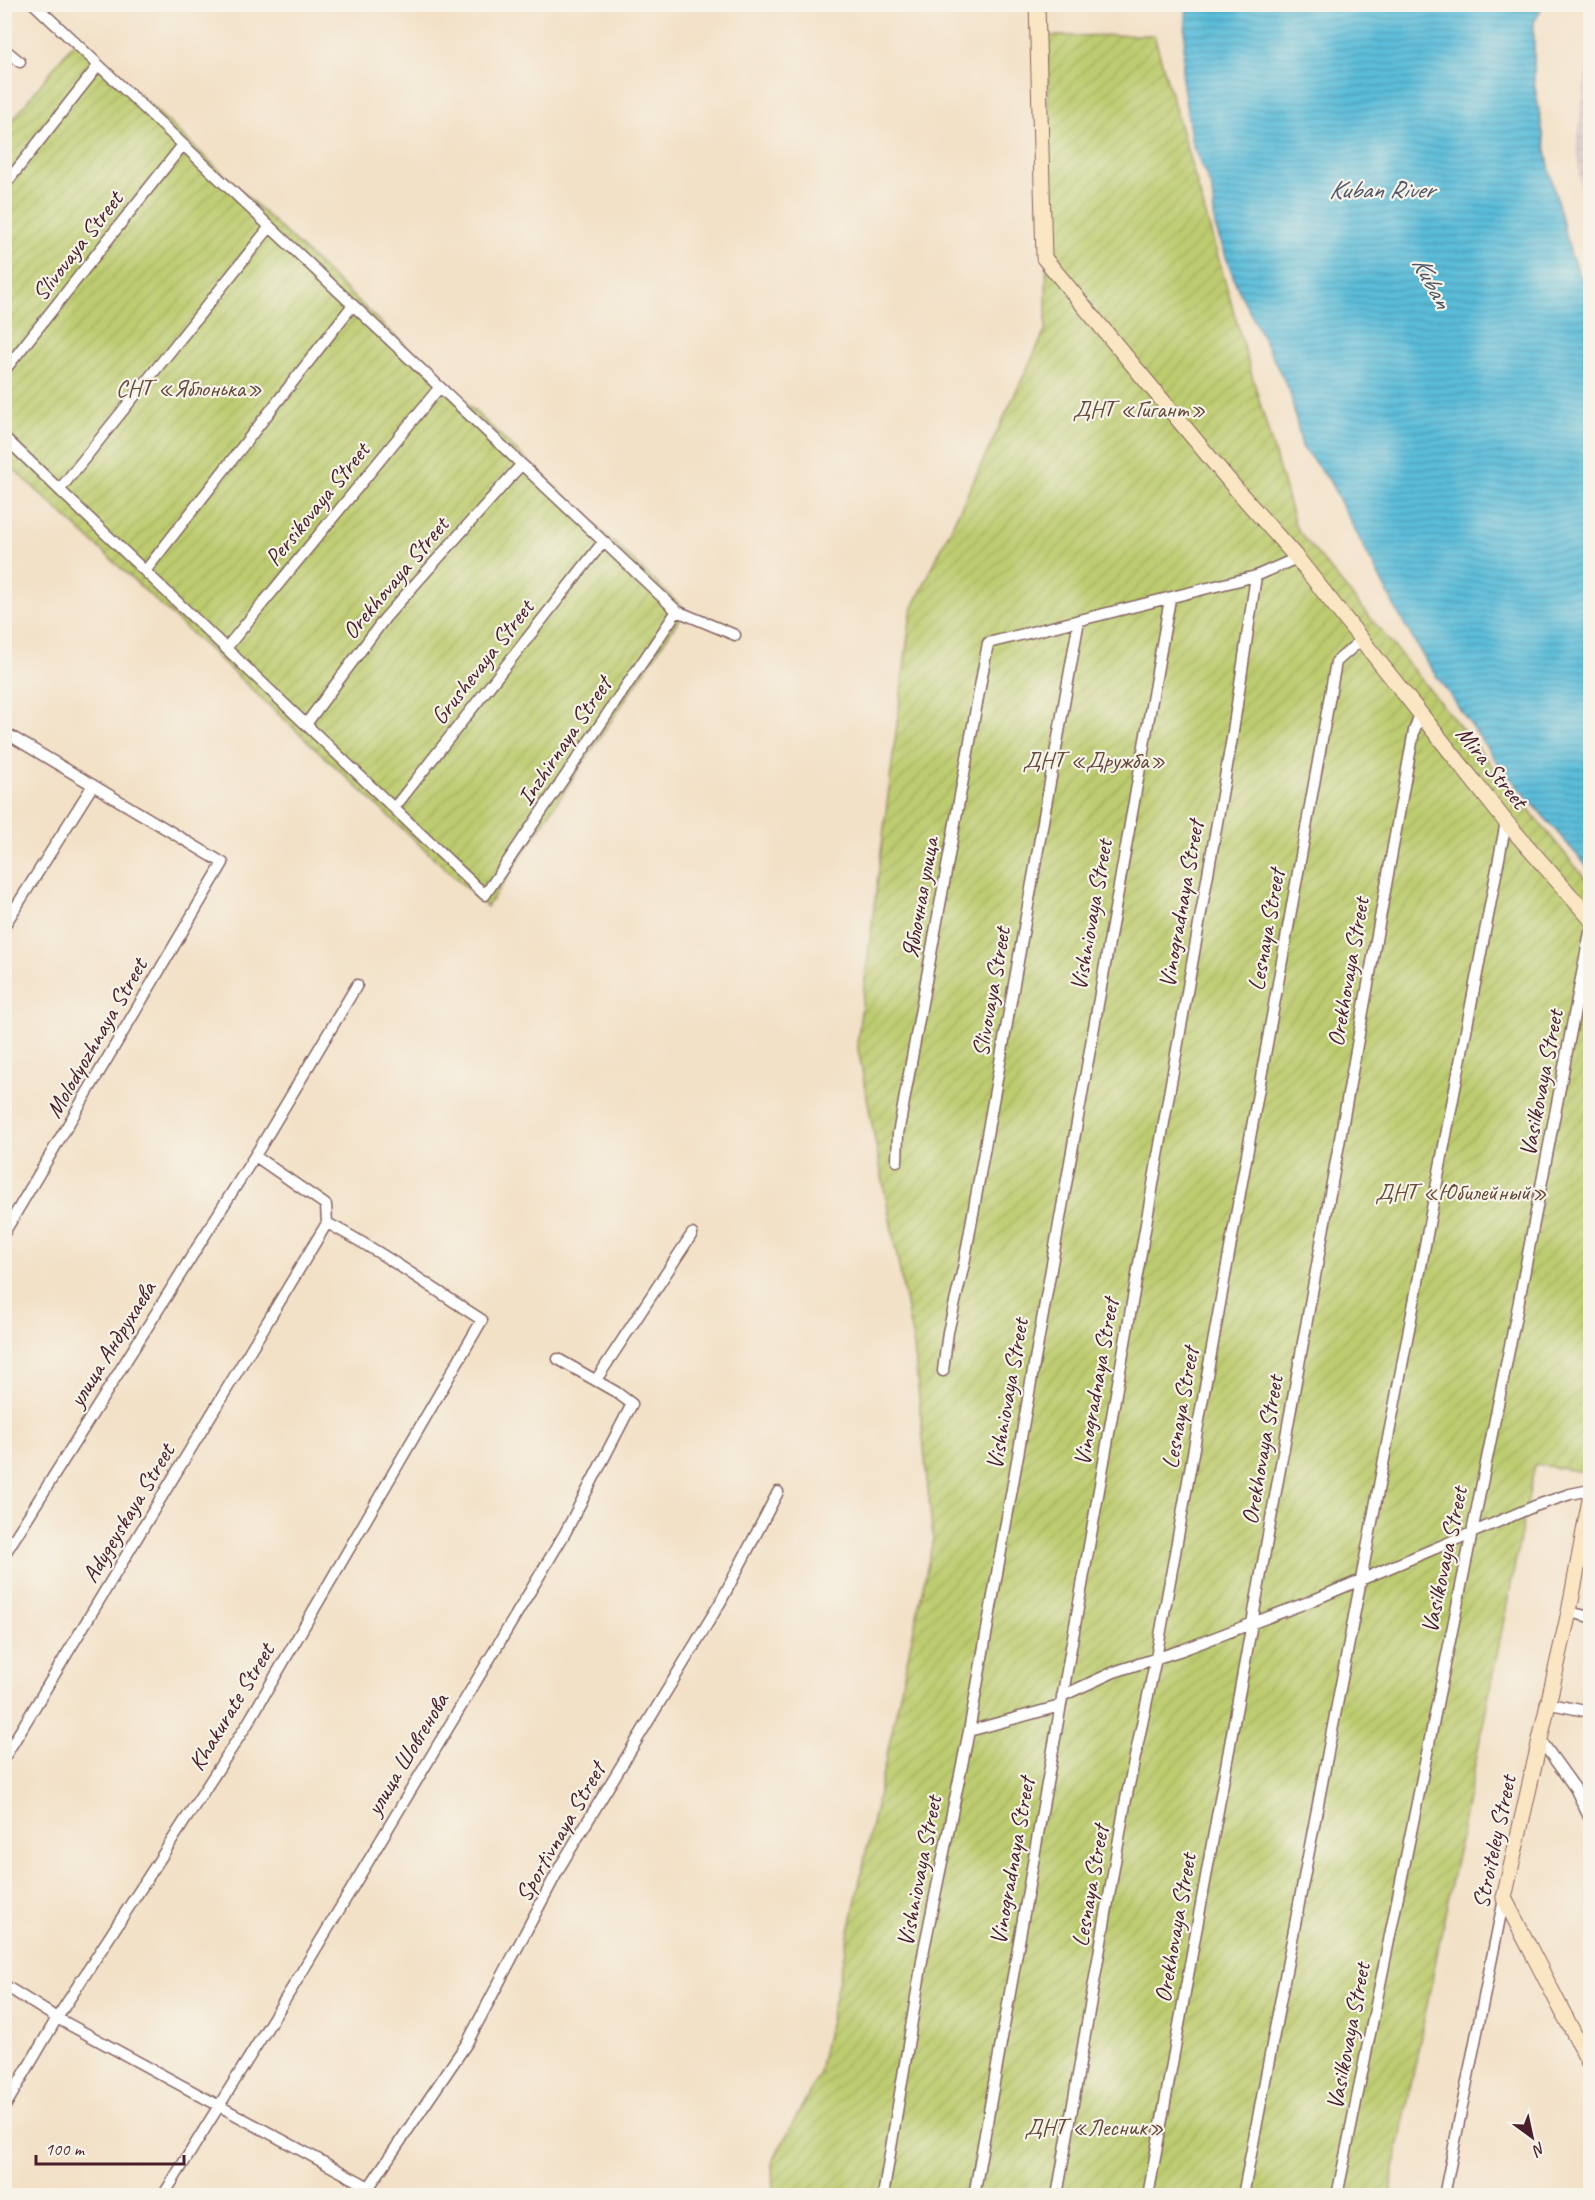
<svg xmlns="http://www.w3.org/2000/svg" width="1595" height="2200" font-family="Caveat,sans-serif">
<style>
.industrial{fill:url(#industrial-grid)}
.garden{fill:url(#garden-furrows);stroke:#84764d;stroke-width:1.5}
.water{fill:url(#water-rules);stroke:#526e82;stroke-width:1.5}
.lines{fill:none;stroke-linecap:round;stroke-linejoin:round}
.street-casing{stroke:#856362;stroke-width:13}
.secondary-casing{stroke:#856362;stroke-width:17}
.street{stroke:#fff;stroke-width:10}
.secondary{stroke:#fbe6c3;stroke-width:15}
.labels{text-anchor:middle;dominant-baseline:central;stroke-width:4.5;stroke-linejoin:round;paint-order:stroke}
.street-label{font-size:24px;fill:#4a1f2b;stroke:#f7f3e8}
.park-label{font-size:24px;fill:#674a3c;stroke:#f7f3e8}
.water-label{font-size:26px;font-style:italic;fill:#505668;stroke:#f7f3e8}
</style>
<defs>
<pattern id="industrial-grid" width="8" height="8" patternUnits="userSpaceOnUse" patternTransform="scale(1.5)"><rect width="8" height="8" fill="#d2bfc0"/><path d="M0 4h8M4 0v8" fill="none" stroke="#b6a4a5"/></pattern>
<pattern id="garden-furrows" width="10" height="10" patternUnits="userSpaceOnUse" patternTransform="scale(1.5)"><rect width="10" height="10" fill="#bdcc6f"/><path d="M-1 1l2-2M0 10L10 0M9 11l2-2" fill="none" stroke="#a4af60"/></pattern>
<pattern id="water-rules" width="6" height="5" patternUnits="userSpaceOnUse" patternTransform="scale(1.5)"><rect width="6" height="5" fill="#5bbdda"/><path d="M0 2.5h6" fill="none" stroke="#4d99b1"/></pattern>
</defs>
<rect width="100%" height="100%" fill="#f7f3e8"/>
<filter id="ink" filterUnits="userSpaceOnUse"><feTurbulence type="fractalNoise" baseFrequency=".0167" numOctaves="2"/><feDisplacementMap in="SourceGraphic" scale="12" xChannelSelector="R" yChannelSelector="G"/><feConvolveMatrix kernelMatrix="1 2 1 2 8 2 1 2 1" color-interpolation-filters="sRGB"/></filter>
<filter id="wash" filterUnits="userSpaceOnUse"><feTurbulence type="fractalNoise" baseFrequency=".008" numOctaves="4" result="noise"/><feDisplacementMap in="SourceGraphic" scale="24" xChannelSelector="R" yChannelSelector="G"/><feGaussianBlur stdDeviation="1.35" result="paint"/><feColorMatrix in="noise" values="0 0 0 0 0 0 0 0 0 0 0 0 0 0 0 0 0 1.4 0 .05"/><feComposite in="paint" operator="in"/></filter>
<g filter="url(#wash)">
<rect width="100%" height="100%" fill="#f3e1c7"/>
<!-- industrial -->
<path class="industrial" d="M1590 39V249L1583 226 1577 145Z"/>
<!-- garden -->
<path class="garden" d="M1154 35 1296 528 1590 884V1473L1535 1464 1389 2195H773L772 2163 818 2076 933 1540 914 1347 857 1044 911 612 1046 329 1048 36Z
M78 37 685 610 487 907 5 461 4 131Z"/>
<!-- water -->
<path class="water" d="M1187 5H1543L1534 23V82L1550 172 1571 255 1590 296V870L1499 765 1426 661 1399 615 1329 480 1302 447 1290 392 1237 287 1215 226 1212 189 1192 144 1182 79Z"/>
</g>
<g filter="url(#ink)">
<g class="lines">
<defs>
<path id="street" d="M34 4 677 611 735 635
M4 49 20 62
M4 186 98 66
M4 371 182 146
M4 437 485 895 677 611
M60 489 269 228
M146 570 352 306
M227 647 439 388
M306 724 385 618 521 465
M4 732 223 863 4 1233
M394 808 603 542
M4 926 93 785
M255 1156 326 1205 327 1223
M897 1161 898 1134 988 643 1256 576 1297 558
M943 1371 948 1332 964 1264 1079 620
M596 1380 692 1234
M4 1555 261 1146 357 985
M1569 1612 1590 1617
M1062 1696 1114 1672 1182 1650 1311 1601 1535 1506 1570 1494 1590 1490
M1546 1703 1590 1712
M969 1731 1060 1706
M1539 1738 1575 1788 1590 1819
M4 1758 327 1223C381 1251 430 1287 482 1320L248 1723 57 2018 4 2108
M4 1985 57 2018 369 2187 467 2043 561 1865 720 1603 778 1492
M163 2196 294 1985 565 1533 632 1404 616 1392 558 1359
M883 2196 924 1949 969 1731 1170 599
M974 2196 1232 738 1256 576
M1057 2196 1125 1804 1156 1658 1336 662 1362 639
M1148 2196 1414 731 1420 714
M1243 2196 1506 822
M1337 2196 1517 1311 1590 932
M1444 2196 1504 1898"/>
<path id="secondary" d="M1037 4 1044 258 1236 489 1297 558 1506 822 1590 918
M1590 1499 1569 1612 1504 1898 1590 2065"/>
</defs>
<!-- street casing -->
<use href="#street" class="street-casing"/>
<!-- secondary casing -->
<use href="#secondary" class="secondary-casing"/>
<!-- street -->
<use href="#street" class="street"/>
<!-- secondary -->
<use href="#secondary" class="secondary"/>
</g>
</g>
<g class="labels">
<!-- street labels -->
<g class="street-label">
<text transform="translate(77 246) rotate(-52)">Slivovaya Street</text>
<text transform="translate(317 504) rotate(-51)">Persikovaya Street</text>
<text transform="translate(395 578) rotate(-50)">Orekhovaya Street</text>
<text transform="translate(482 662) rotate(-52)">Grushevaya Street</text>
<text transform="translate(564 741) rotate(-56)">Inzhirnaya Street</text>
<text transform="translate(1492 767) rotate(51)">Mira Street</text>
<text transform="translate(920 898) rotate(-80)">Яблочная улица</text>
<text transform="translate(1181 904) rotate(-80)">Vinogradnaya Street</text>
<text transform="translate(1091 915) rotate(-80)">Vishniovaya Street</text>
<text transform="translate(1266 930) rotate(-80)">Lesnaya Street</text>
<text transform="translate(1348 972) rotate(-80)">Orekhovaya Street</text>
<text transform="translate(991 992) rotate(-80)">Slivovaya Street</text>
<text transform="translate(96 1038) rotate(-60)">Molodyozhnaya Street</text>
<text transform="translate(1541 1083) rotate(-79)">Vasilkovaya Street</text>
<text transform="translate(112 1344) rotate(-58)">улица Андрухаева</text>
<text transform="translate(1096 1382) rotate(-80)">Vinogradnaya Street</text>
<text transform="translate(1007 1394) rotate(-80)">Vishniovaya Street</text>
<text transform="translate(1180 1408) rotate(-80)">Lesnaya Street</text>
<text transform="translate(1262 1450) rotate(-80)">Orekhovaya Street</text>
<text transform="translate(128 1513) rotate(-59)">Adygeyskaya Street</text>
<text transform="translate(1444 1560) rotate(-78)">Vasilkovaya Street</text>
<text transform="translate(231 1707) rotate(-59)">Khakurate Street</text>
<text transform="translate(407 1754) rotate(-59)">улица Шовгенова</text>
<text transform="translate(560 1832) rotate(-60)">Sportivnaya Street</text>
<text transform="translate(1494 1842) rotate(-78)">Stroiteley Street</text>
<text transform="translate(1012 1861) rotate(-80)">Vinogradnaya Street</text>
<text transform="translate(919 1871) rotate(-79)">Vishniovaya Street</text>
<text transform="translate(1090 1886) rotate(-80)">Lesnaya Street</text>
<text transform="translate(1175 1928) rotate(-80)">Orekhovaya Street</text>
<text transform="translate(1348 2036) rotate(-79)">Vasilkovaya Street</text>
</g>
<!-- park labels -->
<g class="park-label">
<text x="189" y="388">СНТ «Яблонька»</text>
<text x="1139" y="409">ДНТ «Гигант»</text>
<text x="1094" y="760">ДНТ «Дружба»</text>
<text x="1461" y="1192">ДНТ «Юбилейный»</text>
<text x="1094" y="2127">ДНТ «Лесник»</text>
</g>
<!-- water labels -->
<g class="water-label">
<text x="1381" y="189">Kuban River</text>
<text transform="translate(1432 282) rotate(62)">Kuban</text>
</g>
</g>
<!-- margin -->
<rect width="1595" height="2200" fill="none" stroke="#f7f3e8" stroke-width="24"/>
<!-- north arrow -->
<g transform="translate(1532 2137) rotate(147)" stroke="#f7f3e8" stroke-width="4.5" paint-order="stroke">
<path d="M0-4.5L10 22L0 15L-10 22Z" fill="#4a1f2b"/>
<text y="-9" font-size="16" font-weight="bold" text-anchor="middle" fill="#4a1f2b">N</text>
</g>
<!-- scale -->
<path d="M36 2155v9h148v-9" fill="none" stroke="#4a1f2b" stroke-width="3"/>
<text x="45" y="2155" font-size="18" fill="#4a1f2b" stroke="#f7f3e8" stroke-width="4.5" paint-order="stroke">100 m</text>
</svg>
